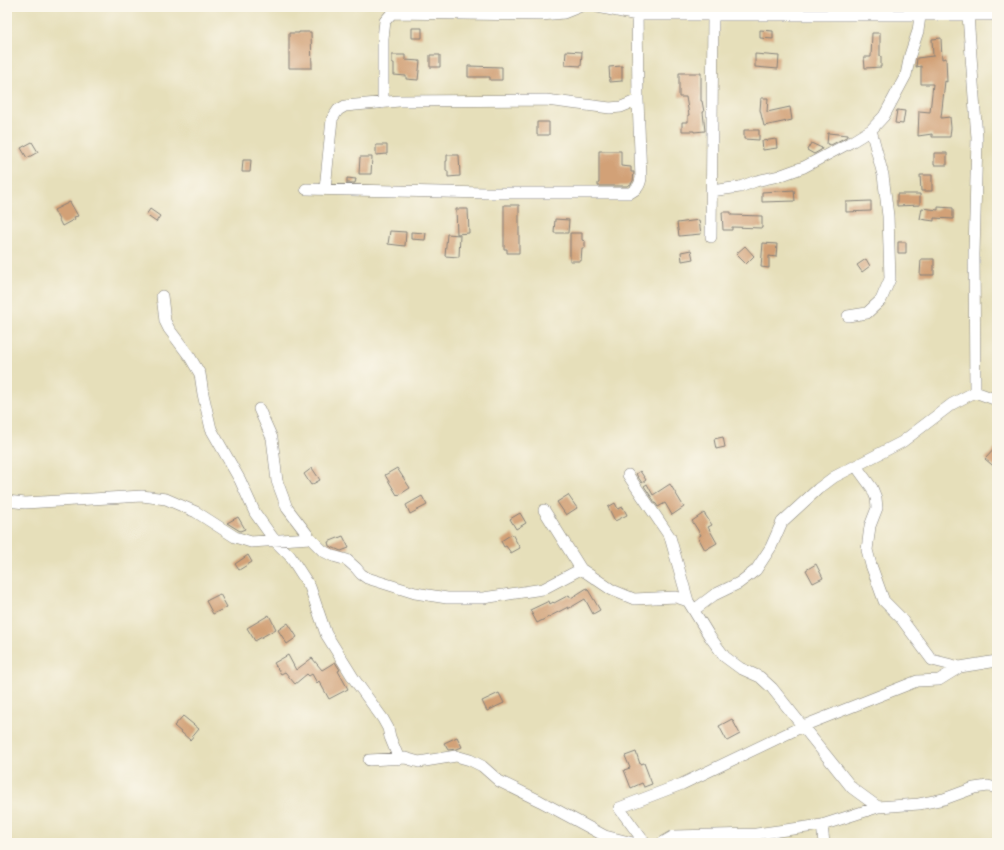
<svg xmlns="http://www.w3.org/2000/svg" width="1004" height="850" font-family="Cardo,serif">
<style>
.building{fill:#d2a177}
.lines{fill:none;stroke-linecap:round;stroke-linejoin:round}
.minor-casing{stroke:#84807a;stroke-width:12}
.minor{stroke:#fff;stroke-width:11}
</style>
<rect width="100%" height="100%" fill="#fbf7ec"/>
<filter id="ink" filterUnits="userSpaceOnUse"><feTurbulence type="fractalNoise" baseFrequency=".025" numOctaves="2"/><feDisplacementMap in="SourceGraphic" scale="8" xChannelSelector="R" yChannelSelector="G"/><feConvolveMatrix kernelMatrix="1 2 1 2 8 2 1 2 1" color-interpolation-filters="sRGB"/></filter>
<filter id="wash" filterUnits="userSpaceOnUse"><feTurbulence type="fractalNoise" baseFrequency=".012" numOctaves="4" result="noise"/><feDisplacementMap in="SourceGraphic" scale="16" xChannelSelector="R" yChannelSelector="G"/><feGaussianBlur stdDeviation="0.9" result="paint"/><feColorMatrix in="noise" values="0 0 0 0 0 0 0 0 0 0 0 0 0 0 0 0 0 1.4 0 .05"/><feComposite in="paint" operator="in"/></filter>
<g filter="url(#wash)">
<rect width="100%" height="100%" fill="#e6dfba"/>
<g id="blocks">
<!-- building -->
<path class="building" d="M412 28H422V38H412Z
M760 30 773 31V39L760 38Z
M299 32H311L312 68H289V33H299Z
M872 33H880V56H881V67L865 68 864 57H871Z
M941 38 942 59 946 58 947 82 945 81 941 118 950 117 951 128 950 137H932V134L918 136 919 111 930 112 933 84H921V66L916 67 917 58 933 56 932 39Z
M566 51 582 52 581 66 565 65Z
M755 54 779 56 778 69 755 67Z
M392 55H405V60L420 61 418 80 406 79V76L394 75V63H392Z
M430 55H440V67H430Z
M468 66 502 67V80H490V77H468Z
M622 66V81L610 82 609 67Z
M679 73H701V101H702L704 112H703L705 131 694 132V131H682V122H688V115H689L686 97H679Z
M761 98H768L767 112 790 107 792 120 764 126 760 110Z
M897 110 905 111 903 124 895 123Z
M537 122H549V135H537Z
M744 130H759V140L744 139Z
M828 133 848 135V136L831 145 827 144Z
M776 139 777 148 763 150 762 141Z
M32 142 38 152 27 158 21 148Z
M811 143 822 148 821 150 814 154 807 150Z
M376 145H387V154L376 155Z
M599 151H621V166L631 167V172H634L633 181 631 184 627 186H598V183H599Z
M934 153H947V165H934Z
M447 155H459L460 176 448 177V171H446V161H447Z
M360 157H372L371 174H359Z
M243 160H251L250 172H242Z
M920 175H932V191H921Z
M347 178 356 179 355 183H347Z
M794 190 795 201 762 202V192Z
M897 194H920V205L897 206Z
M871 201V211L846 212V202Z
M70 202 78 216 74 217 75 219 62 226 54 210Z
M504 205H519V253H507V249H504Z
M938 207 953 208V219L934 218V221L920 219 922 208 938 210Z
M150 209 160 216 156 222 146 215Z
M456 209H468L469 233 457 234Z
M722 212H731V215L762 216V228L732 227V230H723Z
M555 219 569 220 568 233H554Z
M699 220 701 234 679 236 677 223Z
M390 231 406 232 405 246 388 244Z
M411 232 426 233 425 240 411 239Z
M570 233H582V240L585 241V248H582L581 261H570Z
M447 234 460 235 459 257 445 256Z
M898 242H906V253H898Z
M763 243 777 244 776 257 769 256V268L761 267Z
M745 246 754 256 746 264 736 254Z
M691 250 693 259 682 261 681 252Z
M866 259 870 266 862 272 857 265Z
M921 259H934V275H920Z
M723 437 725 447 716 449 714 439Z
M997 446V469L985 459Z
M312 468 320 480 311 485 304 474Z
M397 468 410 488 399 495 398 494 397 495 385 475Z
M640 471 646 480 642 483 636 474Z
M647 484 653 495 670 484 684 507 672 515 665 503 658 507 644 486Z
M568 495 577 508 566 515 557 502Z
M422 496 427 505 410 514 406 505Z
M615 503 618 509 623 507 627 515 615 521 608 507Z
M520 513 526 523 516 529 510 519Z
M704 513 712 525 708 527 717 543 705 550 698 537 701 535 692 521Z
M238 517 245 529 240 531 227 523Z
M512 534 520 548 511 553 506 546 504 547 501 541Z
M343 536 349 548 341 551 329 546 328 542Z
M248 555 252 562 239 570 235 564Z
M816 564 823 578 813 583 806 570Z
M587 588 600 610 593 614 585 599 568 609V607L537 623 530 610 549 601 550 604 553 602 554 603 569 595 571 598Z
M220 594 227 607 213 614 206 601Z
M269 615 276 629 255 641 247 628Z
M288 623 297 637 287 644 278 630Z
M288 655 296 670 312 658 322 670 335 662 340 670 338 671 348 689 329 699 319 681 317 683 312 674 309 676 307 674 295 684 285 672 281 674 274 663Z
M499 693 504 703 487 711 482 701Z
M183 716 199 729 190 740 174 726Z
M732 719 740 734 727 741 719 726Z
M457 737 462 747 457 749 448 750 444 743Z
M636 752 640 764 644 763 652 784 644 787 642 783 631 788 624 770 630 768 625 756Z"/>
</g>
</g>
<g filter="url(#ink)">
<use href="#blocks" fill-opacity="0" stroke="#84807a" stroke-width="1"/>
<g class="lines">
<defs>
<path id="minor" d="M598 7 637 15H997
M383 103V38L385 21 392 13 541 15 564 13 579 7
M306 189 486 193H630C637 189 640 186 641 178L638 100 637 7
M325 189 332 119 338 110 345 106 399 101 546 100 610 108 621 107 638 100
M711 191 740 187 756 181 779 176 804 167 853 141 871 130 884 116 906 75 910 55 918 31 920 16
M711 237 713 16
M162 296 165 321 169 329 190 357 200 374 203 394 211 429 240 480 255 513 275 541 290 556 310 587 326 634 354 679 383 719 388 728 390 737 399 759
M848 316 867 313 881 300 890 279 888 216 883 175 871 130
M975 392 997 400
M259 409 272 438 277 481 287 508 310 538 323 551 333 556 347 560 356 568 361 574 367 578 415 593 447 598H483L543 589 581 569
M856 466 872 488 876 498 877 508 870 526 867 550 871 565 884 601 900 617 932 660 960 667 997 661
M628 475 670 537 688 601
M7 501 25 503 142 496 166 499 196 512 235 537 251 542 310 538
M544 510 581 569 612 590 634 599 676 597 688 601 710 637 725 657 740 668 760 677 772 688 852 788 878 807
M694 610 714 595 739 583 756 570 771 547 782 522 818 489 834 477 902 442 952 404 975 392 974 254 977 138 968 15 965 7
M369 760 405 758 419 762 456 756 470 760 482 766 499 781 540 801 605 836 633 843
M822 825 824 843
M645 843 619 808 682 784 803 726 917 681 939 680 960 667
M662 843 674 836 756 834 822 825 878 807 919 804 944 799 974 788 988 786 997 788"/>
</defs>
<!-- minor casing -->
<use href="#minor" class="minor-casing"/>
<!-- minor -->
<use href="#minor" class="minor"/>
</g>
</g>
<!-- margin -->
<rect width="1004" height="850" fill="none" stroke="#fbf7ec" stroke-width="24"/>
</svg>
